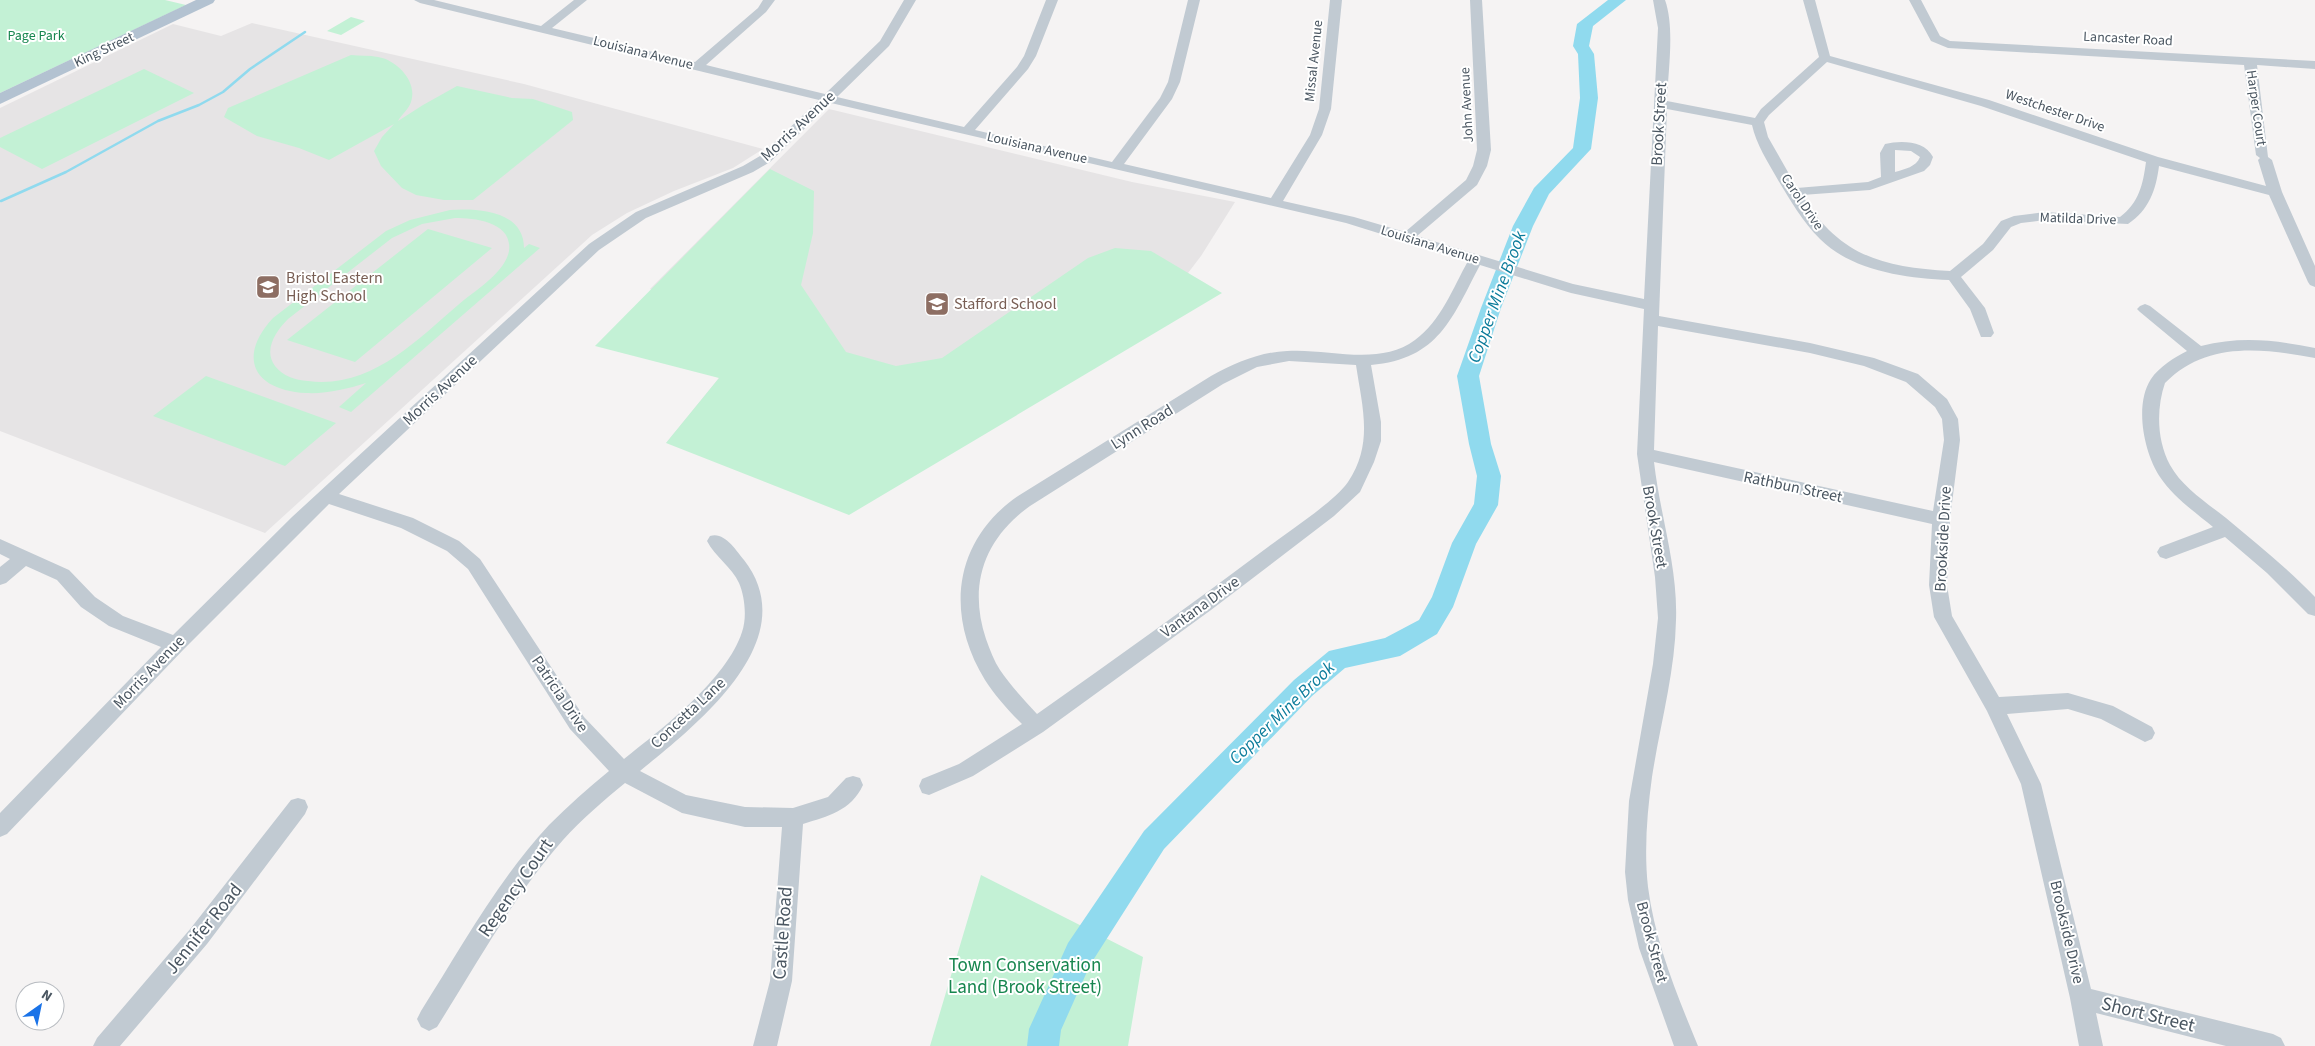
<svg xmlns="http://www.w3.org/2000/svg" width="2315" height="1046" font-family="'Source Sans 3',sans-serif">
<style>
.education{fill:#e6e4e5}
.green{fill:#c3f1d5;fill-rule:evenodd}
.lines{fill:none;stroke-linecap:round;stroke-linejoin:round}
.stream{stroke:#90daee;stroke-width:2.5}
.river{fill:#90daee;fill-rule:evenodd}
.minor{fill:#c1cad2;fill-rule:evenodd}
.major{fill:#b3c2d1;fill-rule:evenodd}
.labels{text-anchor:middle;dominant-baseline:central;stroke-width:4;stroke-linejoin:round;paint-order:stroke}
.far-park-label{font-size:14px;fill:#17864f;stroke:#fff}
.far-street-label{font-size:14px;fill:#4a5661;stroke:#fff}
.street-label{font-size:16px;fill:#4a5661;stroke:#fff}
.education-label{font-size:16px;fill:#785e54;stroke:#fff;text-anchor:start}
.water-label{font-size:18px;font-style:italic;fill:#0c7c9b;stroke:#fff}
.near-street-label{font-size:19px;fill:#4a5661;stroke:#fff}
.near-park-label{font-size:19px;fill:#17864f;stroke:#fff}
</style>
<rect width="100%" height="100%" fill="#f5f3f3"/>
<!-- education -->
<path class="education" d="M252 23 524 84 763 149 733 168 674 191 627 213 592 235 265 533 0 431V108L173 24 221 36Z
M829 109 1132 182 1235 202 1201 256 1152 320 666 443 767 319 650 289Z"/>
<!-- green -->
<path class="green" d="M0 0H165L186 5 0 93Z
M351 17 365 21 341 35 327 31Z
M351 55C360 56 369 55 378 57 397 60 418 82 411 102 409 109 401 115 398 121L423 105 457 86 512 98 533 99 572 112 573 120 473 200H444L416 195 402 188 381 166 374 151 382 137 394 124 329 160 299 148 257 136 224 117 228 108Z
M144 69 194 93 42 169 0 147V138Z
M770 169 814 191 813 233 801 285 846 352 896 366 942 358 1088 258 1115 248 1151 251 1222 293 849 515 666 443 719 378 595 346Z
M450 210C479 208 524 211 524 248L529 244 540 248 351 412 339 407 366 383C347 389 327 394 306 393 253 390 237 357 273 318L386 231 410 220ZM455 218C475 218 513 222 509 251 505 273 474 291 458 305 415 342 370 389 308 381 295 380 283 376 275 366 263 350 276 331 288 319L392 238 422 224Z
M428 229 492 248 355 362 287 340Z
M206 376 336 423 285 466 153 416Z
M981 875 1143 957 1128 1046H930Z"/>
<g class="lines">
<!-- stream -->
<path class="stream" d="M1 201 66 172 158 121 199 105 223 92 250 69 305 32"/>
<!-- river -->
<path class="river" d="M1608 0H1626L1593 26 1589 46 1594 54 1598 98 1591 149 1549 194 1533 226 1501 308 1479 376 1491 444 1501 476 1498 505 1476 544 1453 607 1437 634 1400 656 1345 668 1312 696 1164 849 1090 965 1061 1030 1059 1046H1027L1029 1029 1068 943 1144 831 1294 680 1329 651 1385 638 1419 620 1432 597 1452 543 1474 504 1477 476 1469 444 1457 376 1481 308 1513 226 1534 188 1573 148 1580 98 1578 54 1573 46 1577 24Z"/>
<!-- minor -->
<path class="minor" d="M414 0H434L541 26 574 0H587L552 28 695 62 758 8 763 0H775L766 12 706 65 825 94 880 41 904 0H916L889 46 837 97 964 127 1017 67 1024 56 1046 0H1058L1036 56 1028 69 975 130 1112 162 1160 98 1168 82 1188 0H1200L1180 82 1172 99 1124 164 1271 198 1310 135 1319 109 1330 0H1342L1331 109 1322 135 1283 201 1354 217 1405 232 1466 180 1473 166 1477 150 1470 0H1482L1491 150 1487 166 1477 185 1417 236 1573 284 1644 299 1658 28 1653 0H1665C1675 28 1668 71 1667 101L1755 118 1761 109 1819 57 1803 0H1815L1830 56 1989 100 2158 157 2266 186 2258 160 2260 158 2256 155 2244 65 1948 48 1931 41 1909 0H1921L1940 36 1950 41 2315 61V69L2257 65 2268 157 2272 160 2282 192 2315 266V287L2310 285 2308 282 2269 195 2159 166C2156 190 2149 210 2128 224L2045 220 2021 223 2011 227 1993 250 1961 277 1985 308 1994 333 1991 337H1981L1970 309 1949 280C1905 278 1852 271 1820 239 1803 222 1790 200 1778 180 1768 162 1756 144 1752 125L1667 109 1659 316 1810 343 1874 358 1918 374 1947 399 1958 419 1960 440 1950 519 1947 585 1952 616 1999 697 2068 693 2113 706 2152 727 2155 733 2152 739 2145 742 2101 719 2068 709 2007 714 2041 784 2091 989 2273 1034 2281 1038 2285 1046H2226L2096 1013 2103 1046H2079L2070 998 2021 784 1987 711 1934 617 1929 585 1932 524 1654 462C1660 515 1678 567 1676 620 1675 673 1660 725 1652 777 1647 813 1644 851 1648 887 1655 942 1677 995 1698 1046H1674L1639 948 1628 900 1625 872 1629 801 1653 664 1658 618 1655 577 1637 454 1644 309 1571 293 1480 265C1452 318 1439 359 1371 365L1381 422V441L1374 462 1360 492 1334 516 1211 610 1043 732 973 776 929 795 922 793 919 786 922 779 959 764 1022 724C1009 711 995 696 985 680 945 615 953 541 1018 496L1211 376C1235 363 1260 352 1287 351 1328 348 1379 367 1415 340 1441 321 1453 288 1468 261L1346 223 831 103 770 162 753 172 646 218 599 250 339 494 413 518 459 541 480 559 584 717 624 759C662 729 727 679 742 632 747 618 745 597 739 583 732 567 715 557 707 541L710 536C724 531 736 550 744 560 806 640 696 725 640 771L686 795 745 807 793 808 828 797 846 778 853 776 860 778 863 785C851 811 828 816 803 824L792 981 777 1046H753L770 981 782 827H745L682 813 625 783C603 801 582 819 563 840 513 897 477 963 437 1027L429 1031 421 1027 417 1019 421 1011C461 948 498 880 549 825 568 806 588 788 609 771L570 729 468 569 447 551 401 528 329 504 183 650 7 834 0 837V813L161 647 109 626 81 607 57 580 26 566 6 583 0 585V567L10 559 0 554V539L69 570 95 597 123 616 173 635 292 517 589 244 636 212 743 166 760 156 819 100 420 3ZM1827 62 1981 106 2146 162C2143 184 2139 203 2120 217L2045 212 2014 216 2001 221 1983 244 1950 271C1882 267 1839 256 1802 195L1870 190 1924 171 1930 165 1933 157C1925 141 1902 140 1885 144L1880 153 1881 177 1868 182 1797 188 1768 137 1764 122 1769 115ZM1895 150 1911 151 1920 157C1916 167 1905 169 1895 172ZM1658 326 1810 353 1864 366 1906 382 1935 407 1942 419 1944 440 1933 511 1654 450ZM1289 361 1356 365C1362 406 1374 444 1348 482 1334 502 1289 531 1268 547 1192 604 1115 659 1037 714 1024 700 1011 686 1000 670 994 661 990 650 986 639 968 585 984 539 1030 506L1223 384 1257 367Z
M2145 304 2150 306 2201 346C2240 336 2276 340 2315 348V358C2262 348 2206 341 2165 383 2156 409 2157 441 2170 465 2182 487 2207 503 2226 518 2256 543 2287 568 2315 597V616L2308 614 2267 573 2225 537 2166 559 2160 557 2157 552 2160 547 2213 527C2195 512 2173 497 2160 477 2144 453 2134 405 2151 379 2159 367 2175 357 2187 351L2140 312 2137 309 2140 306Z
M298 798 305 800 308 807 305 814 207 944 120 1046H93L97 1038 191 928 291 800Z"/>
<!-- major -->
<path class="major" d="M196 0H215L213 3 0 104V93Z"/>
</g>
<!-- icons -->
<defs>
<symbol id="school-square" viewBox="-11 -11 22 22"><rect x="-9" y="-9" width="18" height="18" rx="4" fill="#8d6e63" stroke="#fff"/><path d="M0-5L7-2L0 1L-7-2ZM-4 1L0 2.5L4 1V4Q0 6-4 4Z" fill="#fff"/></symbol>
</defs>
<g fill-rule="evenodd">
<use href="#school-square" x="254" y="273" width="28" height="28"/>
<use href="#school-square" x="923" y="290" width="28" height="28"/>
</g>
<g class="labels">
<!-- far-park labels -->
<g class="far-park-label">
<text x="36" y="36">Page Park</text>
</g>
<!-- far-street labels -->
<g class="far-street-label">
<text transform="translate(2128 39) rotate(3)">Lancaster Road</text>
<text transform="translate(104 50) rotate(-25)">King Street</text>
<text transform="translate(643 53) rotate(14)">Louisiana Avenue</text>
<text transform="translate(1314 61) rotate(-84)">Missal Avenue</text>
<text transform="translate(1467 105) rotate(-93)">John Avenue</text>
<text transform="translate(2256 108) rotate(82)">Harper Court</text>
<text transform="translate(2055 111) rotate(19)">Westchester Drive</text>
<text transform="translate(1037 148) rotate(13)">Louisiana Avenue</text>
<text transform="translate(1802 202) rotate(56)">Carol Drive</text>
<text transform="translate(2078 219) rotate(2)">Matilda Drive</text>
<text transform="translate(1430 245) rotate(17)">Louisiana Avenue</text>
</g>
<!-- street labels -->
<g class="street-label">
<text transform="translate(1659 124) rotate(-87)">Brook Street</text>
<text transform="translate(798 126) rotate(-43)">Morris Avenue</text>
<text transform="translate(440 390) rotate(-43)">Morris Avenue</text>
<text transform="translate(1142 427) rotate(-32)">Lynn Road</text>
<text transform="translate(1793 487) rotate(12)">Rathbun Street</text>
<text transform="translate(1655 527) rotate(80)">Brook Street</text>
<text transform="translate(1943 539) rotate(-87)">Brookside Drive</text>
<text transform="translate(1200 607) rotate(-36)">Vantana Drive</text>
<text transform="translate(149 672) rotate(-46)">Morris Avenue</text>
<text transform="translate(560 694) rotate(56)">Patricia Drive</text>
<text transform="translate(688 713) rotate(-43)">Concetta Lane</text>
<text transform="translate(2067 932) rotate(77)">Brookside Drive</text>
<text transform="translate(1652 942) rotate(75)">Brook Street</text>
</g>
<!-- education labels -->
<g class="education-label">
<text x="286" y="278">Bristol Eastern<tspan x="286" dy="18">High School</tspan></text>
<text x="954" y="304">Stafford School</text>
</g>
<!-- water labels -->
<g class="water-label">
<text transform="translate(1497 297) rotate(-70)">Copper Mine Brook</text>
<text transform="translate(1282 713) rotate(-44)">Copper Mine Brook</text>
</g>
<!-- near-street labels -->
<g class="near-street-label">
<text transform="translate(516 888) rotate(-55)">Regency Court</text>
<text transform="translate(204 929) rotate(-51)">Jennifer Road</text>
<text transform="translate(783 933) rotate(-86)">Castle Road</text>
<text transform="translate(2148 1015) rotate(14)">Short Street</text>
</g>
<!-- near-park labels -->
<g class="near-park-label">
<text x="1025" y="965">Town Conservation<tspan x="1025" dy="22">Land (Brook Street)</tspan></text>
</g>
</g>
<!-- north arrow -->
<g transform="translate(40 1006) rotate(33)"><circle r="24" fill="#ffffff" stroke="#b7bbc0"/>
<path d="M0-4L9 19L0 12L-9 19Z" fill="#1a73e8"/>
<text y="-8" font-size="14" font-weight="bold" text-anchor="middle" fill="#4a5661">N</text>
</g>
</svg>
